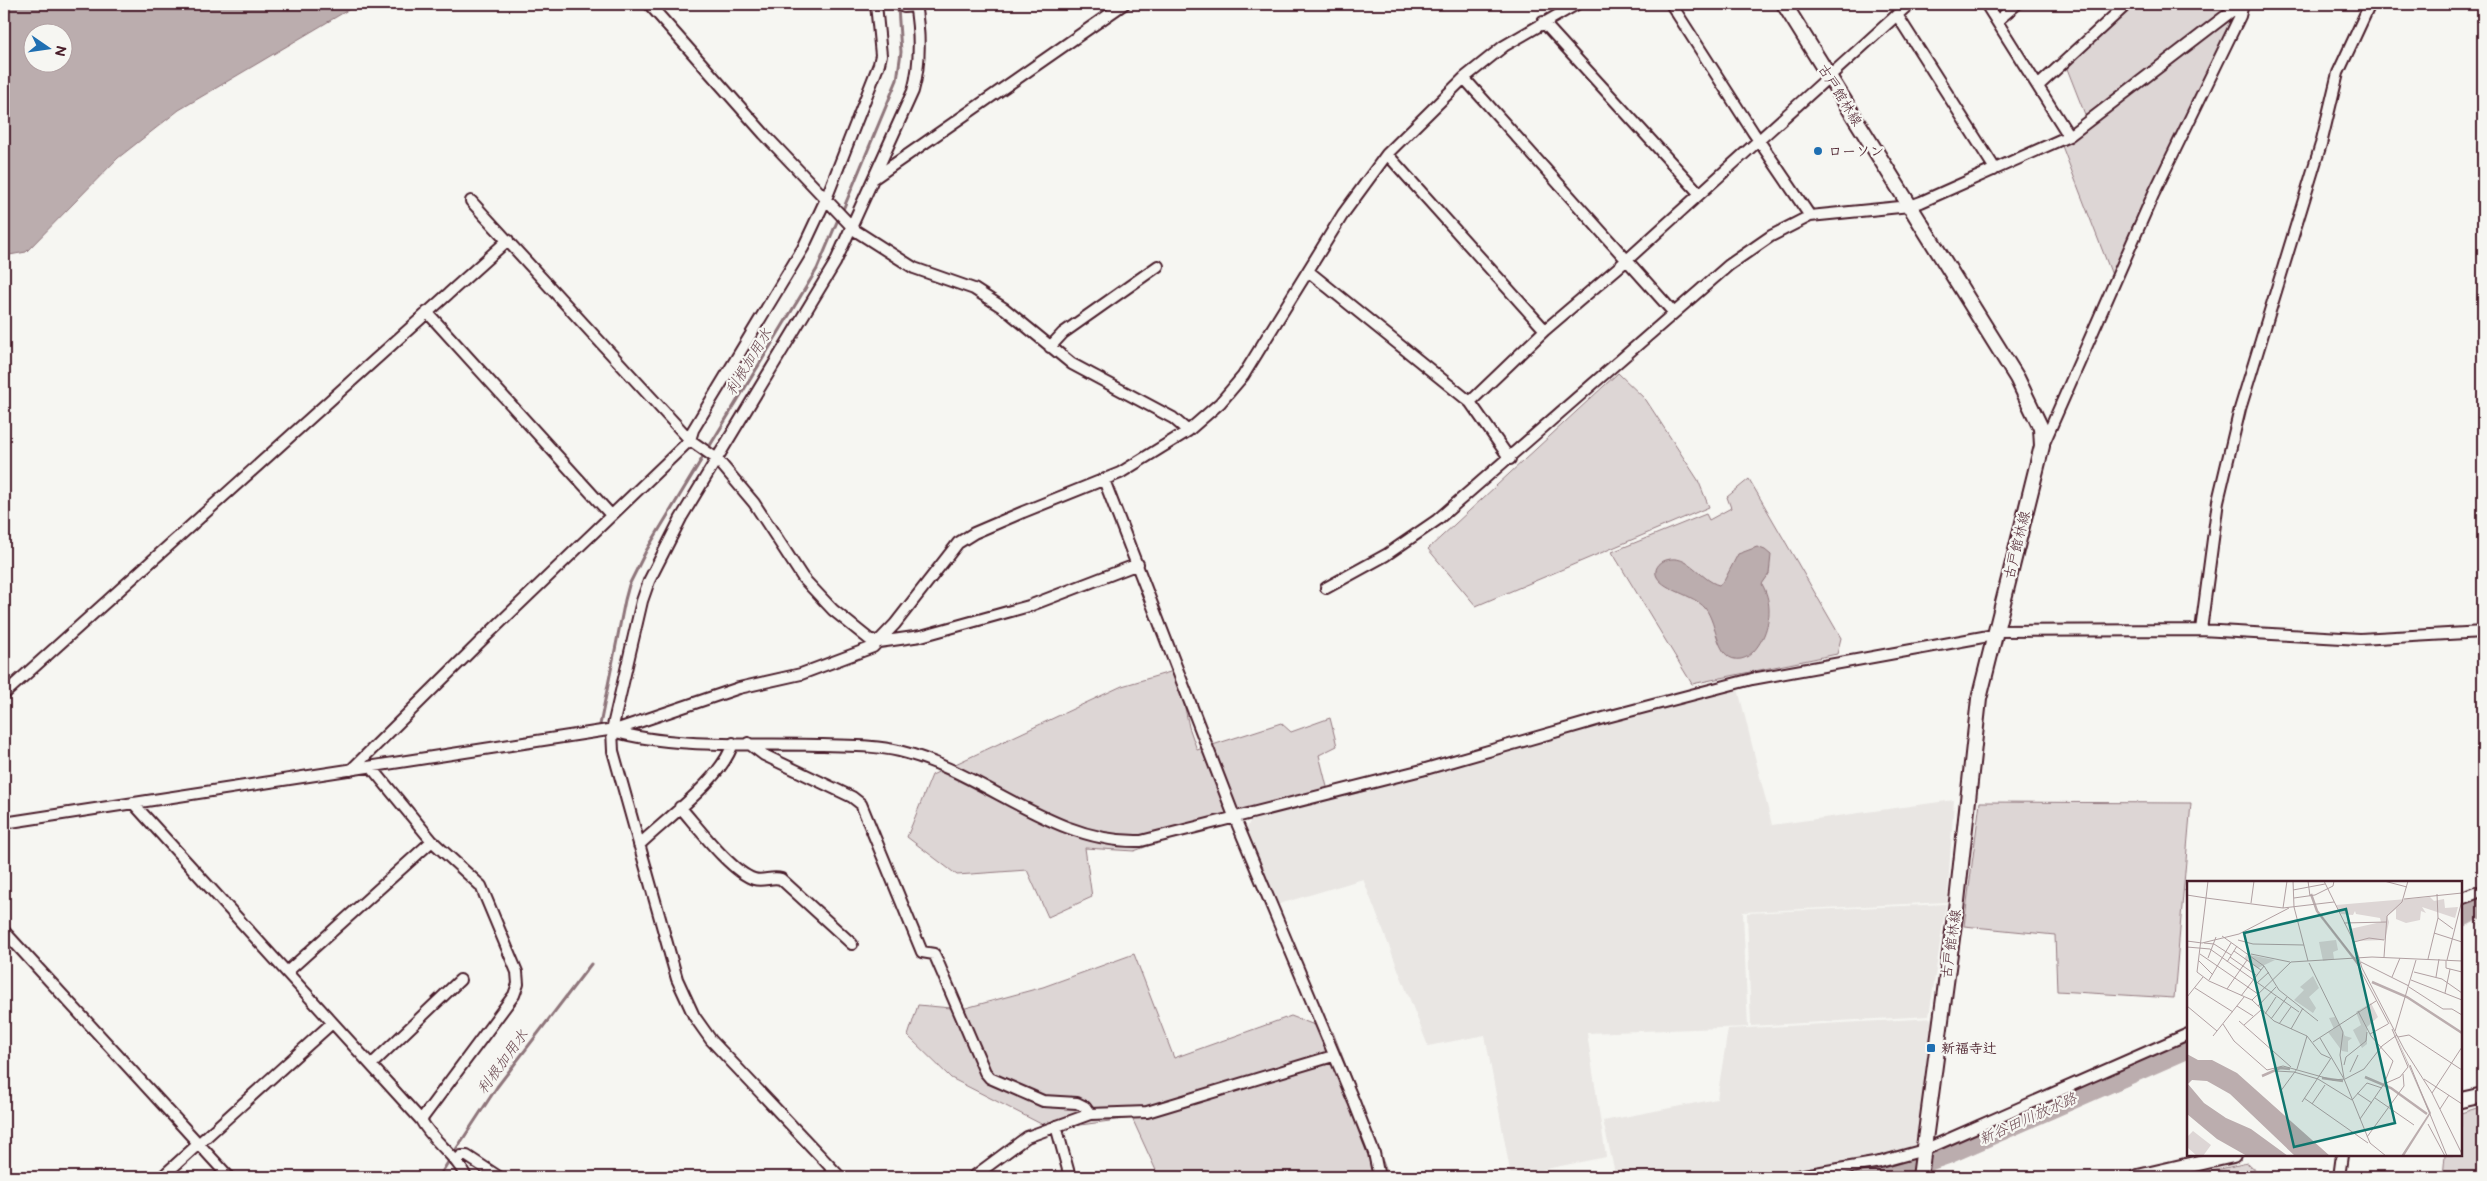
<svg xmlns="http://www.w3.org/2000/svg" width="2487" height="1181" font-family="'Balsamiq Sans','Klee One',sans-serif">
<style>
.built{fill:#e9e6e3}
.green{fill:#ddd6d5;stroke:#947a80}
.water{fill:#bbadae;stroke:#8e747a;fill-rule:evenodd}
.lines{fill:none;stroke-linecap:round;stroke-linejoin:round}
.stream{stroke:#8e747a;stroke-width:3}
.river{stroke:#bbadae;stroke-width:19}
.minor-casing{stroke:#4a1f2b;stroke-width:14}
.major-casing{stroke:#4a1f2b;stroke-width:18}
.minor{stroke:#f6f6f2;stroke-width:10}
.major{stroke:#f6f6f2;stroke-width:14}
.poi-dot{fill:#1f6fb2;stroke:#f6f6f2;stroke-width:2}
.labels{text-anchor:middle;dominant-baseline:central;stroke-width:4.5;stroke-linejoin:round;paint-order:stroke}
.street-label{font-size:14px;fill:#4a1f2b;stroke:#f6f6f2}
.poi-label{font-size:14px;font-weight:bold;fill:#4a1f2b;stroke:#f6f6f2;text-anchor:start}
.water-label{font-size:15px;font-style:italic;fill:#6c4a52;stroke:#f6f6f2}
.inset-river{fill:none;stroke:#bbadae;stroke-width:2.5}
.inset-road{fill:none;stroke:#b1a0a2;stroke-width:1}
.view{fill:#0f766e;fill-opacity:0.15;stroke:#0f766e;stroke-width:2.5}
.inset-edge{fill:none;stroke:#4a1f2b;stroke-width:2.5}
</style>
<rect width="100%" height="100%" fill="#f6f6f2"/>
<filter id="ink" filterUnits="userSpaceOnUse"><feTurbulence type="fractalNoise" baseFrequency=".02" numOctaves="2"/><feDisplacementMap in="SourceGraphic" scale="10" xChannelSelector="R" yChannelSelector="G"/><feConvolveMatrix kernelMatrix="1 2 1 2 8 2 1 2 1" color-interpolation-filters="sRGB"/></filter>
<g filter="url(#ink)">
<!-- built -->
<path class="built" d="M1738 689 1772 825 1954 800 1947 902 1743 912 1748 1027 1587 1033 1606 1157 1511 1176 1485 1035 1428 1046 1363 879 1276 905 1246 830 1253 815Z
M1946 904 1929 1016 1751 1026 1747 913Z
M1935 1018 1916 1149 1789 1177H1616L1603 1121 1717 1099 1728 1029Z"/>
<!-- green -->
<path class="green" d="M2128 4H2234L2086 117 2066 66Z
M2238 11 2130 237 2112 275 2062 146Z
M1618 373 1646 400 1698 480 1709 507 1476 606 1428 549Z
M1749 479 1841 638 1837 654 1692 684 1612 552 1706 514 1709 520 1731 508 1727 497Z
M1177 670 1189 727 1197 750 1281 723 1291 732 1330 718 1337 746 1319 755 1328 791 1250 810 1134 851 1085 848 1092 897 1048 917 1027 870 957 875 907 837 932 775 1122 686Z
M1980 802 2191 803 2174 998 2057 991 2055 935 1964 926Z
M1134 954 1174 1058 1291 1016 1333 1032 1389 1177H1159L1132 1118 1051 1129 951 1078 908 1036 918 1005 962 1009 1043 987Z
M2483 1106V1177H2443L2445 1155H2461V1113Z
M2247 1163 2262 1177H2185Z"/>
<!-- water -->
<path class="water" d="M4 4H358L179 110 118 158 26 252 4 256ZM32 32H62V62H32Z
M1757 547 1765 550 1771 555 1769 574 1762 584C1771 600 1771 618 1764 635 1760 644 1752 657 1741 659 1716 663 1718 624 1705 608 1693 594 1665 591 1657 577 1653 570 1659 562 1666 560 1689 553 1700 580 1719 585L1724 581 1738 554Z"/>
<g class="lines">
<!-- stream -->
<path class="stream" d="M842 212 897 80 901 52 898 7
M600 725 625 600 629 585 646 551 817 269 839 217
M453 1154 497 1087 591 964
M439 1177 450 1159"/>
<!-- river -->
<path class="river" d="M2461 918 2483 907
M1864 1177 1904 1170 1949 1154 2188 1049"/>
<defs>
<path id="minor" d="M649 4 764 134 856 231 914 268 974 289 1005 309 1072 364 1173 418 1188 431
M898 4 904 7 915 6
M1671 4 1753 132 1810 216
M1986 4 2069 136
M1897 15 1992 164 1994 170
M1997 21 2017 4
M1543 22 1699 193
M1464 78 1674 313
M2038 86 2127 4
M1387 154 1545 330
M873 179 1124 4
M471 201 690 440 717 459 754 503 803 578 833 610 869 639 879 642 921 636 1029 606 1138 564
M1308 271 1470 402 1510 459
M427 312 611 515
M1050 347 1063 333 1158 266
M1470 402 1545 330 1627 260 1909 4
M2044 443 2153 195 2240 16 2243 4
M1104 480 1234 816 1354 1102 1374 1153 1379 1177
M1326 588 1386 555 1437 520 1729 265 1771 236 1810 216 1910 206 1921 202 2069 136 2241 4
M2201 630 2218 501 2240 409 2321 144 2338 73 2370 4
M1995 631 2201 630 2360 639 2483 632
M4 694 508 240
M613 731C674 749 759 743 823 745 849 746 874 745 899 751 983 771 1052 844 1141 841L1422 770 1607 717 1752 679 1994 635
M748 743 764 755 852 797 861 804 922 952 934 954 936 958 985 1072 990 1078 1043 1101 1077 1103 1085 1107 1090 1114
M372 768 432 841 481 886 517 972 518 984 514 995 421 1120
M351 770 482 640 690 440 693 430 803 248 826 199 879 64 881 55 876 4
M133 803 421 1120C433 1142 456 1155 466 1177
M680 807C697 826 731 872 754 879 763 882 772 876 781 879L852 944
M4 823 621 728 739 688 801 674 873 647 895 624 958 543 974 533 1023 512 1120 473 1188 431 1220 403 1243 376 1343 214 1387 154 1464 78 1504 46 1577 4
M639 845C666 819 723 778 733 743
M2461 899 2476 893
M4 931 229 1177
M287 972 432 841
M371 1065 460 980
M1056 1126 1070 1177
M457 1161 461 1156H467L499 1177
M162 1177 332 1023
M840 1177 711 1040 694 1016 677 979 613 751 612 730 642 601 649 581 681 518 835 263 913 91C921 62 920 33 915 4
M973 1177 1027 1137 1090 1114 1147 1112 1333 1056
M1792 1177 1880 1162 1924 1150 2188 1034
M2339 1177 2342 1155"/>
<path id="major" d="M1784 4 2017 378 2041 428 2042 446 1979 699 1957 901 1920 1177
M2461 1100 2483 1095
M2138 1177 2233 1155"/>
</defs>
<!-- minor casing -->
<use href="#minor" class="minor-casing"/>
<!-- major casing -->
<use href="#major" class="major-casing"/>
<!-- minor -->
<use href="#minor" class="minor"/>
<!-- major -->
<use href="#major" class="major"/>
</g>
</g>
<!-- markers -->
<g class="poi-dot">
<circle cx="1818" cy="151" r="5"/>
<rect x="1926" y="1043" width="10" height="10" rx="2.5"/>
</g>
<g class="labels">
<!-- street labels -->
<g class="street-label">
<text transform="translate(1840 95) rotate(58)">古戸館林線</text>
<text transform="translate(2017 545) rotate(-76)">古戸館林線</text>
<text transform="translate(1951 944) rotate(-82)">古戸館林線</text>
</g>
<!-- poi labels -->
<g class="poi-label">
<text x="1828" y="151">ローソン</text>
<text x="1941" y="1048">新福寺辻</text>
</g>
<!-- water labels -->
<g class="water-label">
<text transform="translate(749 362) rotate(-59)">利根加用水</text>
<text transform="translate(503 1062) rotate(-54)">利根加用水</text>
<text transform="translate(2028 1119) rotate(-24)">新谷田川放水路</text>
</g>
</g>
<!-- overview -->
<g transform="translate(2187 881)">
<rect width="275" height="275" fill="#f6f6f2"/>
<path d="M243 16 247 20 257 18 258 27 271 26 268 37 235 26 239 32 234 30 233 39 219 42 209 38V28L200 35 202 41 198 59 168 60 163 48 194 41 193 37 169 33 168 30 166 34 154 33 149 24ZM149 59 151 69 146 71 147 78 136 80 132 61ZM61 72 63 74 88 79 71 87 57 78ZM126 95 132 107 122 116 129 127 126 132 107 119 117 109 113 106ZM184 122 191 136 180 146V163L175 167 166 149 174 144 169 131ZM148 136 158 155 165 157 161 160V171L155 170 141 151 147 148 142 137ZM6 250 24 264 16 275H10L0 266V256Z" fill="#ddd6d5"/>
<path d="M204 144 244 232 217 275H214L242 232ZM0 173 11 179H25L50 192 143 275H108L43 213 20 200 5 199 1 203 17 222 39 237 64 248 101 275H60L30 258 0 233Z" fill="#bbadae"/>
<path class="inset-river" d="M124 13 130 30 172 84M185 101 220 116 275 152M75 195 93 187 103 188M178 196 204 207 240 233M135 197 156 200"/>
<path class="inset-road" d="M21 0 19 17 96 27 147 21M106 0 107 26 121 80M121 0 123 15M137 0 167 61 175 87 217 168 245 212 275 273M197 0 220 6M106 9 138 3M0 14 19 17 10 91 22 100 65 119 104 81 185 76 275 80M107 17 128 14 146 5 147 0M217 18 275 12M64 22 67 0M96 27 100 0M134 35 167 77 202 143M251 37 266 48M157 42 200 41M247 52 275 61M35 55 77 85 92 109 131 140M51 59 66 63 117 64M0 60 15 62 52 53 102 27M167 61 182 57 197 59M17 62 27 63 44 74M0 66 23 68 112 131M47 70 74 89M13 73 71 113M64 73 103 81M43 76 69 94M197 76 200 35 215 21 221 0M21 77 29 56M241 78 251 37 250 13M11 79 26 94M260 79 275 19M259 80V87L275 91M40 81 50 65M174 81 222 105M122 82 156 151 153 174 157 197M227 91 255 98 275 112M205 96 213 77M249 96 252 78M22 99 44 62M224 99 275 119M70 102 82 91M222 106 256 128H265L275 134M8 107 46 131M40 108 60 79M258 112 263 88M54 115 77 85M0 116 16 96M65 119 87 140 120 155 134 173 143 177M0 125 30 150M50 125 66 135M71 125 89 106M171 130 184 155 206 180 197 203 173 238M78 133 89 116M84 138 100 116M52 140 104 186M36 143 47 160 80 189 96 185 146 199 158 198 177 188 195 165 210 154M92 143 104 126M57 144 74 129M104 148 116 127M205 148 221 186M208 150 229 79M183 153 201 143M26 155 57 116M211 156 222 154 275 189M133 157 157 198 183 262 199 275M126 161 189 120M157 184 159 176 179 160 180 151M223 184 260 275M89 187V190L107 191 131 198 165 219M163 191 171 174M237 198 275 223M197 203 213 196 221 186M93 211 110 188 120 155M170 212 185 222M245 212 275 166M117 217 181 262M188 217 227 244M165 219 180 202 195 207M115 221 144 177M125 223 138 204M253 228 262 214M241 243 258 275M180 256 217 205 216 193"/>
<path class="view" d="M159 28 208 242 107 266 57 52Z"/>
<rect width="275" height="275" class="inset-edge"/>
</g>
<!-- margin -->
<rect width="2487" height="1181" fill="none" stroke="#f6f6f2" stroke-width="20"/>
<rect x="10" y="10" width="2467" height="1161" fill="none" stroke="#4a1f2b" stroke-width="2" filter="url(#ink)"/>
<!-- north arrow -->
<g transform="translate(48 48) rotate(103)"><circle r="24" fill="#f6f6f2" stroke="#b1a0a2"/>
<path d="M0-4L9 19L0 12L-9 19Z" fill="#1f6fb2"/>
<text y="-8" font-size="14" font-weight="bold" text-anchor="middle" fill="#4a1f2b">N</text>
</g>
</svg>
